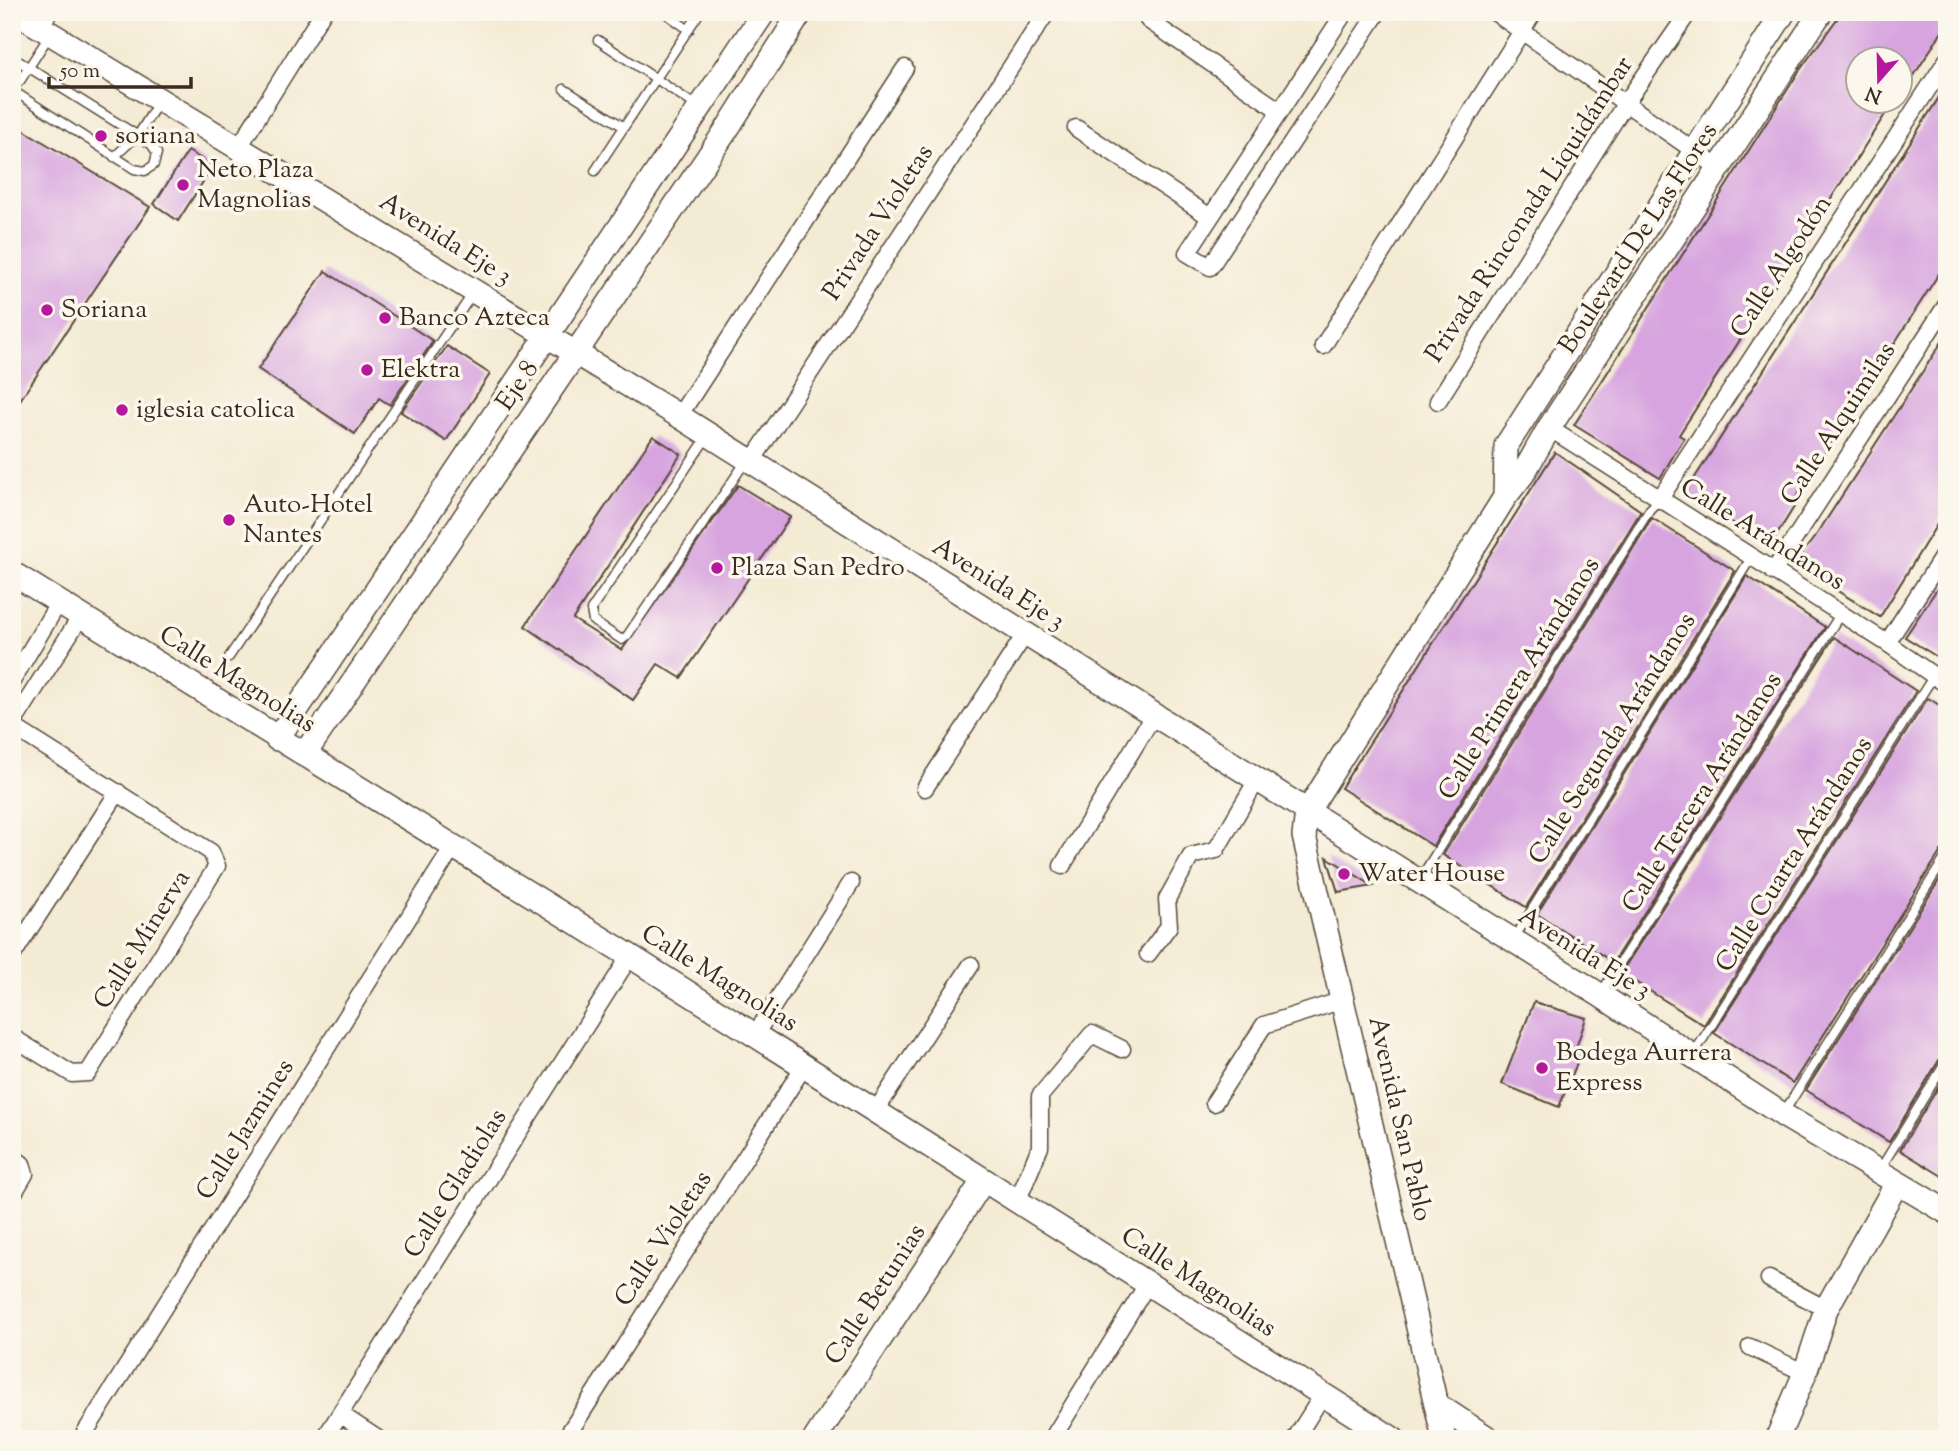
<svg xmlns="http://www.w3.org/2000/svg" width="1959" height="1451" font-family="'Sorts Mill Goudy',serif">
<style>
.building{fill:#d7a4df}
.lines{fill:none;stroke-linecap:round;stroke-linejoin:round}
.lane-casing{stroke:#574739;stroke-width:11}
.street-casing{stroke:#574739;stroke-width:19}
.secondary-casing{stroke:#574739;stroke-width:26}
.lane{stroke:#fff;stroke-width:8}
.street{stroke:#fff;stroke-width:16}
.secondary{stroke:#fff;stroke-width:23}
.poi-dot{fill:#b5179e;stroke:#fbf7ec;stroke-width:2.5}
.labels{text-anchor:middle;dominant-baseline:central;stroke-width:7;stroke-linejoin:round;paint-order:stroke}
.poi-label{font-size:26px;fill:#3b2a1e;stroke:#fbf7ec;text-anchor:start}
.street-label{font-size:26px;fill:#3b2a1e;stroke:#fbf7ec}
</style>
<rect width="100%" height="100%" fill="#fbf7ec"/>
<filter id="ink" filterUnits="userSpaceOnUse"><feTurbulence type="fractalNoise" baseFrequency=".0143" numOctaves="2"/><feDisplacementMap in="SourceGraphic" scale="14" xChannelSelector="R" yChannelSelector="G"/><feConvolveMatrix kernelMatrix="1 2 1 2 8 2 1 2 1" color-interpolation-filters="sRGB"/></filter>
<filter id="wash" filterUnits="userSpaceOnUse"><feTurbulence type="fractalNoise" baseFrequency=".00686" numOctaves="4" result="noise"/><feDisplacementMap in="SourceGraphic" scale="28" xChannelSelector="R" yChannelSelector="G"/><feGaussianBlur stdDeviation="1.57" result="paint"/><feColorMatrix in="noise" values="0 0 0 0 0 0 0 0 0 0 0 0 0 0 0 0 0 1.4 0 .05"/><feComposite in="paint" operator="in"/></filter>
<g filter="url(#wash)">
<rect width="100%" height="100%" fill="#f4ebd4"/>
<g id="blocks">
<!-- building -->
<path class="building" d="M1842 12H1947V24L1900 97V60H1858V102H1893L1679 435 1684 438 1660 478 1574 425 1800 70Z
M1947 85V261L1791 505 1794 507 1770 546 1685 493Z
M12 123 150 207 12 412Z
M188 151 213 166 178 221 154 204Z
M325 271 433 341 390 405 379 398 355 434 258 369Z
M1947 334V508L1880 617 1794 564 1817 534Z
M447 346 490 374 446 441 401 412Z
M653 436 681 454 573 619 622 650 738 485 790 517 681 678 658 664 633 700 525 626Z
M1555 452 1641 511 1433 846 1341 788Z
M1652 518 1735 571 1526 907 1443 855Z
M1947 574V663L1905 637Z
M1747 576 1825 627 1613 962 1537 914Z
M1834 637 1916 691 1704 1025 1621 973Z
M1928 698 1947 710V849L1941 851 1793 1083 1714 1033Z
M1327 857 1373 886 1338 892Z
M1947 868V1054L1941 1057 1889 1142 1806 1090Z
M1534 1002 1586 1018 1576 1048 1582 1051 1559 1107 1502 1084Z
M1947 1073V1179L1900 1150Z"/>
</g>
</g>
<g filter="url(#ink)">
<use href="#blocks" fill-opacity="0" stroke="#574739" stroke-width="2"/>
<g class="lines">
<defs>
<path id="lane" d="M664 12 689 30
M598 40 698 107
M12 57 151 144 157 153 154 165 145 171 134 169 12 90
M12 87 20 81 49 36
M564 89 624 127
M114 157 138 135 158 103
M595 171 700 12
M707 437 591 610 593 621 622 640 627 636 746 461
M229 657 473 293
M1420 879 1650 509 1659 500
M1513 940 1751 558
M1601 993 1841 613
M1694 1053 1933 677
M1784 1112 1947 855
M1879 1171 1947 1060"/>
<path id="street" d="M1345 12 1187 253 1210 267 1378 12
M1494 12 1719 168
M1148 20 1280 111
M40 28 49 12
M1076 128 1210 217
M239 147 323 12
M1323 346 1534 12
M1438 401 1625 104 1689 12
M679 416 905 68
M1549 428 1887 643 1947 685
M752 461 1047 12
M1659 500 1947 60
M1773 572 1947 304
M1887 643 1947 550
M12 681 59 602
M12 725 81 616
M12 726 211 852 217 866 88 1073 72 1074 12 1037
M925 788 1024 636
M1062 866 1153 716
M1148 954 1169 926 1167 899 1191 856 1216 850 1257 780
M12 956 118 792
M755 1035 851 883
M1214 1103 1264 1025 1343 1000
M875 1112 971 965
M12 1156 22 1164 25 1174 12 1196
M1017 1202 1040 1147V1096L1092 1034 1122 1049
M1769 1279 1826 1309
M1750 1347 1805 1373
M340 1414 378 1439
M81 1439 453 847
M324 1439 630 956
M565 1439 804 1066
M1052 1439 1148 1283
M1295 1439 1322 1396"/>
<path id="secondary" d="M15 12 679 416 1600 995 1783 1115 1947 1212
M1505 497 1506 446 1784 12
M12 573 630 956 1393 1439
M277 739 764 12
M304 755 727 129 801 12
M1437 1405 1489 1439
M815 1439 983 1181
M1444 1439 1304 836 1307 812 1505 497 1523 474 1549 428 1821 12
M1777 1439 1805 1373 1826 1309 1897 1183"/>
</defs>
<!-- lane casing -->
<use href="#lane" class="lane-casing"/>
<!-- street casing -->
<use href="#street" class="street-casing"/>
<!-- secondary casing -->
<use href="#secondary" class="secondary-casing"/>
<!-- lane -->
<use href="#lane" class="lane"/>
<!-- street -->
<use href="#street" class="street"/>
<!-- secondary -->
<use href="#secondary" class="secondary"/>
</g>
</g>
<!-- markers -->
<g class="poi-dot">
<circle cx="101" cy="136" r="7"/>
<circle cx="183" cy="185" r="7"/>
<circle cx="47" cy="310" r="7"/>
<circle cx="385" cy="318" r="7"/>
<circle cx="367" cy="370" r="7"/>
<circle cx="122" cy="410" r="7"/>
<circle cx="229" cy="520" r="7"/>
<circle cx="717" cy="568" r="7"/>
<circle cx="1344" cy="874" r="7"/>
<circle cx="1542" cy="1068" r="7"/>
</g>
<g class="labels">
<!-- poi labels -->
<g class="poi-label">
<text x="115" y="136">soriana</text>
<text x="197" y="170">Neto Plaza<tspan x="197" dy="30">Magnolias</tspan></text>
<text x="61" y="310">Soriana</text>
<text x="399" y="318">Banco Azteca</text>
<text x="381" y="370">Elektra</text>
<text x="136" y="410">iglesia catolica</text>
<text x="243" y="505">Auto-Hotel<tspan x="243" dy="30">Nantes</tspan></text>
<text x="731" y="568">Plaza San Pedro</text>
<text x="1358" y="874">Water House</text>
<text x="1556" y="1053">Bodega Aurrera<tspan x="1556" dy="30">Express</tspan></text>
</g>
<!-- street labels -->
<g class="street-label">
<text transform="translate(1530 210) rotate(-57)">Privada Rinconada Liquidámbar</text>
<text transform="translate(879 223) rotate(-57)">Privada Violetas</text>
<text transform="translate(1639 239) rotate(-57)">Boulevard De Las Flores</text>
<text transform="translate(445 240) rotate(32)">Avenida Eje 3</text>
<text transform="translate(1782 267) rotate(-57)">Calle Algodón</text>
<text transform="translate(518 386) rotate(-56)">Eje 8</text>
<text transform="translate(1839 424) rotate(-57)">Calle Alquimilas</text>
<text transform="translate(1762 535) rotate(32)">Calle Arándanos</text>
<text transform="translate(998 585) rotate(32)">Avenida Eje 3</text>
<text transform="translate(1520 679) rotate(-58)">Calle Primera Arándanos</text>
<text transform="translate(237 680) rotate(32)">Calle Magnolias</text>
<text transform="translate(1613 739) rotate(-58)">Calle Segunda Arándanos</text>
<text transform="translate(1703 793) rotate(-58)">Calle Tercera Arándanos</text>
<text transform="translate(1795 855) rotate(-58)">Calle Cuarta Arándanos</text>
<text transform="translate(143 940) rotate(-58)">Calle Minerva</text>
<text transform="translate(1584 954) rotate(32)">Avenida Eje 3</text>
<text transform="translate(719 979) rotate(32)">Calle Magnolias</text>
<text transform="translate(1399 1119) rotate(77)">Avenida San Pablo</text>
<text transform="translate(246 1130) rotate(-58)">Calle Jazmines</text>
<text transform="translate(456 1184) rotate(-58)">Calle Gladiolas</text>
<text transform="translate(664 1239) rotate(-57)">Calle Violetas</text>
<text transform="translate(1198 1283) rotate(33)">Calle Magnolias</text>
<text transform="translate(876 1295) rotate(-57)">Calle Betunias</text>
</g>
</g>
<!-- margin -->
<rect width="1959" height="1451" fill="none" stroke="#fbf7ec" stroke-width="42"/>
<!-- north arrow -->
<g transform="translate(1879 80) rotate(200)"><circle r="33" fill="#fbf7ec" stroke="#aea59a" stroke-width="2"/>
<path d="M0-5L12 26L0 18L-12 26Z" fill="#b5179e"/>
<text y="-10" font-size="19" font-weight="bold" text-anchor="middle" fill="#3b2a1e">N</text>
</g>
<!-- scale -->
<path d="M49 77v10h142v-10" fill="none" stroke="#3b2a1e" stroke-width="3.5"/>
<text x="60" y="77" font-size="21" fill="#3b2a1e" stroke="#fbf7ec" stroke-width="5" paint-order="stroke">50 m</text>
</svg>
